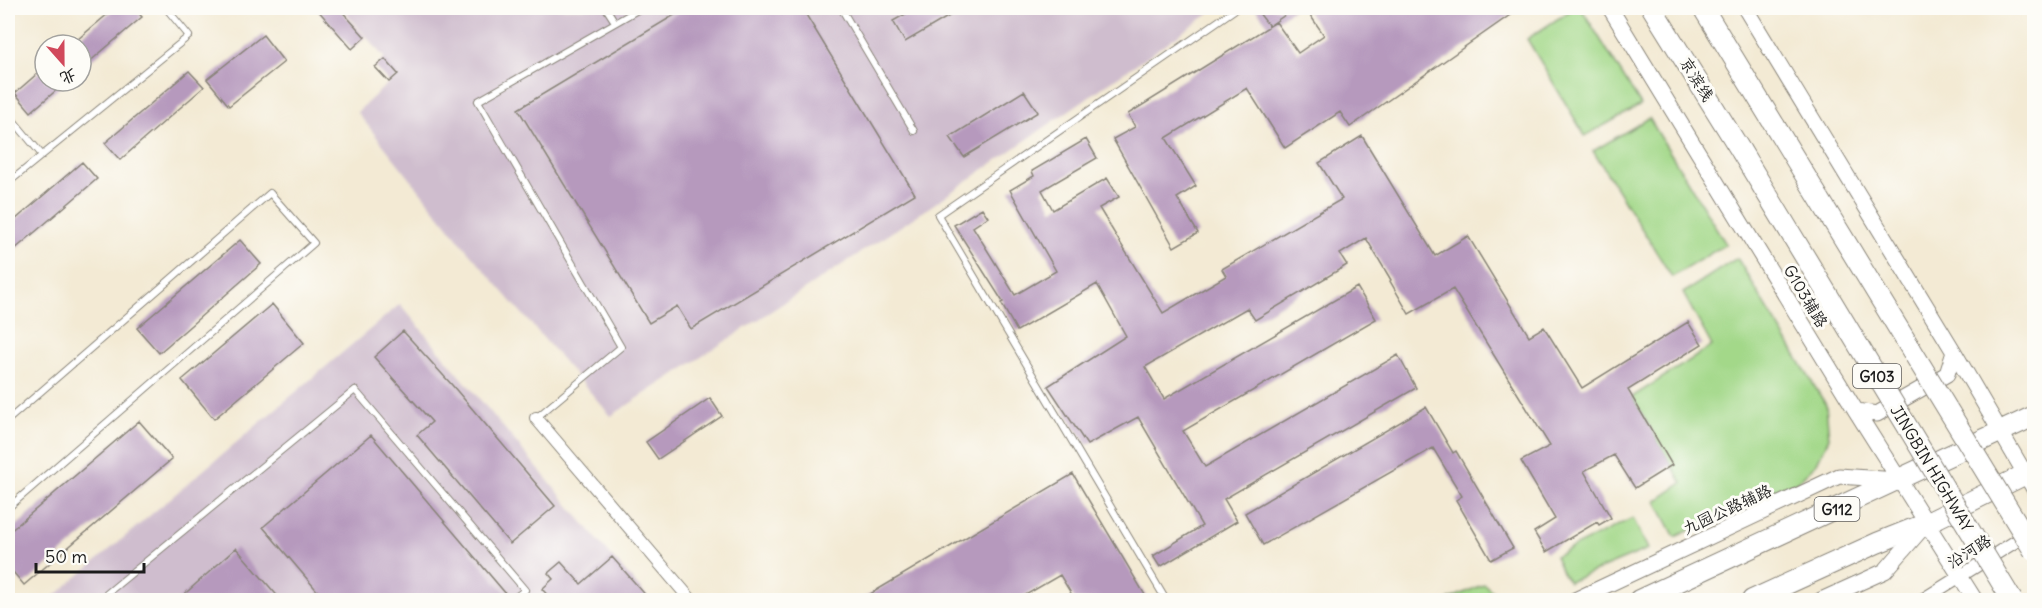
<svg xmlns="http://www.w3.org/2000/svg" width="2042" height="608" font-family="Delius,'LXGW WenKai TC',sans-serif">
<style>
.industrial{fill:#cfbdce}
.green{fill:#a3d889;stroke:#607a52;stroke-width:1.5}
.building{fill:#b699bd}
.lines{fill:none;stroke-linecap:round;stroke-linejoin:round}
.service-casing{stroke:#888378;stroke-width:8}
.minor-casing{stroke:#888378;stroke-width:14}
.tertiary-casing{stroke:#888378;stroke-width:17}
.trunk-casing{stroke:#888378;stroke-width:22}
.service{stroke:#fff;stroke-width:6}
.minor{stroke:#fff;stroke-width:12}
.tertiary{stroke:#fff;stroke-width:15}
.trunk{stroke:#fff;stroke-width:20}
.trunk-bridge-casing{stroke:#888378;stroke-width:22;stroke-linecap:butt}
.trunk-bridge{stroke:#fff;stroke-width:20}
.labels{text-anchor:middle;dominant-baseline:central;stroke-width:6;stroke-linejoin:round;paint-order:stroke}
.shield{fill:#fdfcf7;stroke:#605f5e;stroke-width:1.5}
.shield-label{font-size:15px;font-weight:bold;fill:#1c1c1c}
.street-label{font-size:16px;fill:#1c1c1c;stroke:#fdfcf7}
</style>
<rect width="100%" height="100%" fill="#fdfcf7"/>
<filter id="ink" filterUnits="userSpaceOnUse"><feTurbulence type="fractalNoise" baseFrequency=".0167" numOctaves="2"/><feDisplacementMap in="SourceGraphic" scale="12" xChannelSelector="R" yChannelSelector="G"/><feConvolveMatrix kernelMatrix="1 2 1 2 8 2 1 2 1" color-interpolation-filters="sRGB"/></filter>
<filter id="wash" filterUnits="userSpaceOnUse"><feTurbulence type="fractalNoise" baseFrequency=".008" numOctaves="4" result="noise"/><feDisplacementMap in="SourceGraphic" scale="24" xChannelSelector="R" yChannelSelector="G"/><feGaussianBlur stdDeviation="1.35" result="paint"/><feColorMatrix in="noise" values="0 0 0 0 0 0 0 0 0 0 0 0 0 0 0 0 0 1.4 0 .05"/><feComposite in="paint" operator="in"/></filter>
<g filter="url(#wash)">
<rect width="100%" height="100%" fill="#f3ead4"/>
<!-- industrial -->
<path class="industrial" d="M342 8H1217L924 211 611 416 467 250 357 112 398 74Z
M400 304 612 557 562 600H50Z"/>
<!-- green -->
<path class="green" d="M1574 8H1581L1641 105 1585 136 1527 39Z
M1649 118 1726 244 1672 277 1593 151Z
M1737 258 1826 405 1829 438 1817 463 1797 482 1675 537 1656 501 1682 483 1632 397 1712 346 1683 293Z
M1633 518 1648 549 1569 582 1563 574 1555 556Z
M1484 584 1502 600H1448Z"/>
<g id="blocks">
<!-- building -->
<path class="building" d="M115 8H134L142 17 81 69V45H71Z
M316 8H339L365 37 352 49Z
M686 8H802L915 194 691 329 677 306 649 323 518 109Z
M916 8H963L905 42 893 21Z
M1255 8H1295L1269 26Z
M1305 8H1520L1350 127 1340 112 1285 148 1247 88 1166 138 1196 186 1177 198 1198 233 1174 247 1113 139 1135 127 1128 114 1276 22 1298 53 1324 35Z
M263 35 284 62 229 106 207 79Z
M385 59 398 74 389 82 375 67Z
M45 67V81H67L31 112 15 93Z
M189 71 204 87 120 160 105 143Z
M1024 91 1038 112 964 157 950 137Z
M1362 136 1435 256 1468 236 1529 336 1544 327 1582 388 1688 322 1702 344 1628 390 1672 465 1635 488 1614 455 1584 471 1611 518 1599 525 1597 522 1546 552 1534 532 1555 519 1521 461 1550 446 1453 289 1409 314 1390 281 1391 280 1366 238 1340 254 1347 265 1255 320 1247 308 1145 367 1164 399 1357 287 1376 319 1183 431 1205 467 1398 355 1416 388 1224 499 1237 521 1160 567 1153 556 1202 526 1138 417 1087 445 1048 386 1126 336 1097 284 1017 331 1001 303 1003 302 954 225 982 208 988 217 973 227 1015 295 1056 271 1010 190 1034 176 1032 171 1086 139 1097 158 1042 190 1053 210 1107 178 1119 197 1099 208 1163 313 1226 276 1222 269 1342 199 1319 163Z
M82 162 97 179 14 250 8 242V226Z
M240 240 261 264 159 353 137 328Z
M272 304 304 343 214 419 182 380Z
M403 331 452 385 555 506 510 544 417 435 432 422 374 357Z
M710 398 722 416 658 459 646 442Z
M1426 407 1453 453 1456 451 1513 548 1491 560 1456 500 1462 496 1433 448 1263 545 1245 513Z
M139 421 172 459 24 585 8 566V533Z
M371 435 506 594 498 600H325L263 527Z
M1073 474 1148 600H1075L1060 575 1017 600H860Z
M236 548 281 600H178Z
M612 557 650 600H552L542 589 553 579 548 573 561 562 581 584Z"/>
</g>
</g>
<g filter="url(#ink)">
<use href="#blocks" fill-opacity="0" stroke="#888378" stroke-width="1.5"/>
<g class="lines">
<defs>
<path id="service" d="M606 8 615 22
M841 8 914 131
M8 114 42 155
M8 183 189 36 166 8
M536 418 621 347 478 101 641 8
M8 420 270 193 314 243 8 508
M99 600 355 390 525 590 512 600
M1166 600 938 215 1237 8"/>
<path id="minor" d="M536 418 691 600
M1922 600 2034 530"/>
<path id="tertiary" d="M1610 8 1856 411 1975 600
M1745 8 1954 352 2034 489
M1856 411 1877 414 1947 374 1954 352
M1575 600 1839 476 1897 480
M1821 600 1885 571 1925 525"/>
<path id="trunk" d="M1652 8 1741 151
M1703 8 1775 126
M1639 600 2034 416
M1752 600 1877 543 1927 523 2034 470"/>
</defs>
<!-- service casing -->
<use href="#service" class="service-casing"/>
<!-- minor casing -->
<use href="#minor" class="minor-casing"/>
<!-- tertiary casing -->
<use href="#tertiary" class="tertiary-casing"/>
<!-- trunk casing -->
<use href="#trunk" class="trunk-casing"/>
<!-- service -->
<use href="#service" class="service"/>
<!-- minor -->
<use href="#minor" class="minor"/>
<!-- tertiary -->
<use href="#tertiary" class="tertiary"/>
<!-- trunk -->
<use href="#trunk" class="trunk"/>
<defs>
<path id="trunk-bridge" d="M1775 126 2034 551
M1741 151 2012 600"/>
</defs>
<!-- trunk-bridge casing -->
<use href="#trunk-bridge" class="trunk-bridge-casing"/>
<!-- trunk-bridge -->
<use href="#trunk-bridge" class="trunk-bridge"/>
</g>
</g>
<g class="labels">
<!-- shield labels -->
<g class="shield">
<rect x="1853" y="364" width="48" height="24" rx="4.5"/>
<rect x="1814.5" y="497" width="45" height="24" rx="4.5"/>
</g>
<g class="shield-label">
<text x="1877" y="376">G103</text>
<text x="1837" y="509">G112</text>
</g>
<!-- street labels -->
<g class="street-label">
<text transform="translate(1697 79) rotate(58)">京滨线</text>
<text transform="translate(1806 296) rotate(59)">G103辅路</text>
<text transform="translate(1932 468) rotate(59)">JINGBIN HIGHWAY</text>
<text transform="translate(1727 509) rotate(-25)">九园公路辅路</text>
<text transform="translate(1969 551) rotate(-32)">沿河路</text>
</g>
</g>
<!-- margin -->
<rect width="2042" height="608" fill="none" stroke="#fdfcf7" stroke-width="30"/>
<!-- north arrow -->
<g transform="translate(63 63) rotate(159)"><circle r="28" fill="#fdfcf7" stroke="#a3a29f" stroke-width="1.5"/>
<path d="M0-4.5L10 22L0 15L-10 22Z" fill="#d1495b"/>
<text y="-9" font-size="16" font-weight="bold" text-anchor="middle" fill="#1c1c1c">北</text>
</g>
<!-- scale -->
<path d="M36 563v9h108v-9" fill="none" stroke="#1c1c1c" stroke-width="3"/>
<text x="45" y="563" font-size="18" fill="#1c1c1c" stroke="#fdfcf7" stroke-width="4.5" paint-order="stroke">50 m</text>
</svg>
